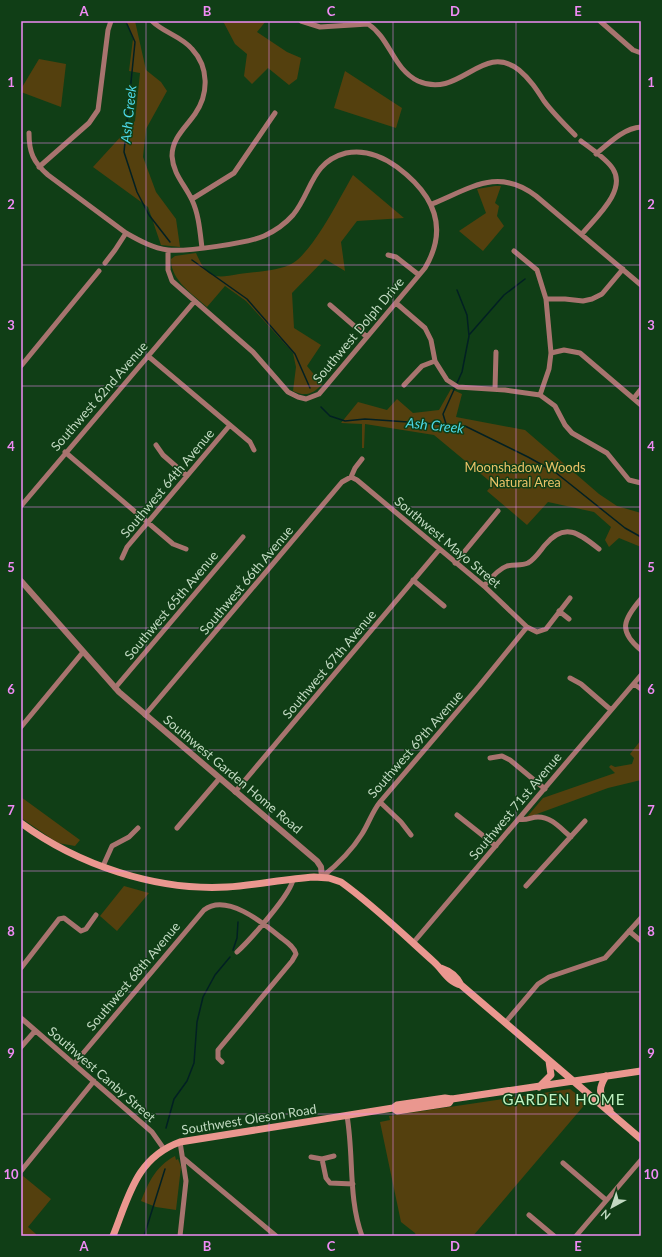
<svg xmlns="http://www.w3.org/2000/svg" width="662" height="1257" font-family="Lato,sans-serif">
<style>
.green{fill:#54400e}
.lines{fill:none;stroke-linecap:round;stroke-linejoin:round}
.stream{stroke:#022023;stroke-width:1.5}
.minor{stroke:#a8746f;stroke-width:5}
.tertiary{stroke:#a8746f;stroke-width:6}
.secondary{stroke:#ea978f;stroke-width:7}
.grid{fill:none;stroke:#f08bf5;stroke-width:1;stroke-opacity:0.55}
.labels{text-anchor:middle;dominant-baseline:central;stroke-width:3;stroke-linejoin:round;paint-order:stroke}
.street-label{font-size:13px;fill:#c2dac2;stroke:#103e16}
.park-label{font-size:13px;fill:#ebc268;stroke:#103e16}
.water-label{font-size:14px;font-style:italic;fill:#4dd8e8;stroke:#103e16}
.quarter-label{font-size:15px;letter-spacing:1px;fill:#c1f4c3;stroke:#103e16}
.neatline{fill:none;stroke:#f08bf5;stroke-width:1.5}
.grid-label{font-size:13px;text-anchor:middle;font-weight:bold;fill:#f08bf5}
</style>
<rect width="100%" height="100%" fill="#103e16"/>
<!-- green -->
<path class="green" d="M126 21H135L146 70 161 82 167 91 146 129 143 157 156 192 176 219 180 247 161 245 148 207 93 167 135 121 140 73 129 71 133 39Z
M221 21H266L257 32 287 52 301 58 297 79 289 85 268 68 252 84 244 76 247 54 235 44 224 23Z
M39 59 66 64 61 107 21 92V89Z
M345 71 402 108 396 128 334 108Z
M353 175 404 218 357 221 341 242 345 271 325 259 292 293 294 328 321 345 307 366 322 384C314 394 305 397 293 391L296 367 293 353 246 301 225 286 207 307C194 295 170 280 171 259L175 256 196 253C207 278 213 279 239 274 254 272 280 271 293 263 314 250 340 197 353 175Z
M495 186H501L495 203 499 206 497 216 504 226 483 251 459 231 486 213 477 189Z
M451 389 462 394 456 417 525 430 599 494 617 506 641 513V547L619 538 609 547 605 540 611 527 594 512 548 502 527 525 487 491 493 484 434 435 365 424 364 448H362V424L341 423 358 402 387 410 397 399 413 413 439 410Z
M641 740V780L608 788 526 818 543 798 615 773 609 767 611 765 615 767 632 764 634 758 630 754Z
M21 797 80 840 75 846 58 843 21 818Z
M124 886 149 893 117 931 100 916Z
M570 1089 587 1102 473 1236H416L415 1233 401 1222 380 1122 390 1120 389 1116Z
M175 1156 176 1160 178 1159 181 1167 176 1210 156 1207 141 1201C149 1182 155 1167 175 1156Z
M23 1176 51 1199 28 1227 36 1234V1236H21V1178Z"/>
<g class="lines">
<!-- stream -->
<path class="stream" d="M127 24 135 42 124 152 137 192 149 215 170 242
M192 260 247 299 295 354 310 388
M469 335 504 295 525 279
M321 407 330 416 345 421 365 419 465 426 528 457 555 472 625 528 641 537
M446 424 443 414 462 372 469 336 467 315 457 290
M233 950 237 938 238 922
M166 1128 174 1099 187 1081 194 1063 197 1022 203 997 215 975 230 957
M144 1236 165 1169"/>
<!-- minor -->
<path class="minor" d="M152 21C164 33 181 36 192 49 209 67 209 94 195 114 186 127 172 138 172 156 173 174 185 185 192 200 199 215 200 232 202 248
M301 21 320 27 368 24C390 38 393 69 418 81 460 100 482 41 519 70 530 79 537 90 544 101 553 113 564 124 575 135
M600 21 633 50 641 53
M29 133C29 152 33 162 48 175L126 233C140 241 153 248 168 250 186 252 248 243 264 236 275 231 285 224 293 215 312 192 311 162 346 153 365 149 382 156 397 167 432 193 450 226 425 268L326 386 319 394 306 399 298 397 288 392 253 352 172 281 168 270V250
M581 141C591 149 606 158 613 169 627 191 595 218 582 234
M596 154C609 143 624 128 641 127
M39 167 89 123 98 110 108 30 111 21
M192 199 234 173 275 113
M432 204C471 188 498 167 536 196L641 285
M514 251 537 270 546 299 551 353 549 369 540 395
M388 255 396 257 419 275
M105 263 115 250 126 233
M546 299H565L583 301 592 299 602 294 623 269
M396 303 425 328 431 340 435 361 447 380 458 387 505 390 540 395 555 406 565 425 572 433 607 453 629 480 641 483
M330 305 367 337
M551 353 564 350 580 353 641 405
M148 356 250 442 254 450
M21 366 99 271
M404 385 422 366 435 361
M495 389 496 352
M634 398 641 389
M156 445 163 455 187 476
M65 452 173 544 186 549
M351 477 357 480 484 586 527 627 537 632 546 629 570 598
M21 506 194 302
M122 558 127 547 230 425
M455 563 498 511
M413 580 444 606
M484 586C490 579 498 569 507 566 514 564 521 566 528 563 535 559 540 551 545 545 565 521 580 534 599 549
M641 599C623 620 618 631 641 650
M559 611 569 619
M570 678 581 684 611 710
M634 684 641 689
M115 688 243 537
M145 715 342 482 351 477 355 468 362 459
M21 727 83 652
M490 758 502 756 510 760 545 789
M235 792 439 550
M380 802 401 822 411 835
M457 815 496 846
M519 819C526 821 531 817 538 817 552 817 561 829 571 837
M177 828 219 779
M103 866 112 846 129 837 138 828
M322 877C337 865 352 850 362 834 369 823 372 812 380 802L479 686 527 627
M526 886 585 821
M629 931 641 941
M413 943 641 675
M237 952C249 941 292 893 293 879
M21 968 59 919 64 918 81 931 86 929 96 915
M21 1018 152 1132 164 1149
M505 1023 538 984 549 977 605 958 641 918
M21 1047 35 1031
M74 1064 204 910C226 893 262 922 279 936 285 941 294 946 296 954L292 961 218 1050V1058L222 1062
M347 1116C354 1156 348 1198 362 1236
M311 1157 322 1159 334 1156
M183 1158 276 1236
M322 1159 326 1178 330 1183 353 1184
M563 1163 606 1200
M21 1171 94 1081
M529 1215 554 1236
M180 1236 186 1181 180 1142
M576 1236 641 1160"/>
<!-- tertiary -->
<path class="tertiary" d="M21 581 119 692 317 861 321 867 322 877"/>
<!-- secondary -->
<path class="secondary" d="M21 823C78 865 156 891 227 887 256 885 285 879 314 877L329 878 341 882C372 904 405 936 434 962 443 970 448 982 461 985L641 1139
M441 968C450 971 457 976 461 985
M606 1076C596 1092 601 1095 610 1110
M539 1087 551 1075 549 1061
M393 1108 397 1111 449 1103 452 1099
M113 1236C129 1196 136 1158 180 1142L393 1108 397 1105 445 1098 452 1099 641 1071"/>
</g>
<!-- grid -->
<path class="grid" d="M146 21V1236M269 21V1236M393 21V1236M516 21V1236M21 143H641M21 265H641M21 386H641M21 507H641M21 628H641M21 750H641M21 871H641M21 992H641M21 1114H641"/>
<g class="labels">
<!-- street labels -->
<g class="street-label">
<text transform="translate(358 330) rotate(-50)">Southwest Dolph Drive</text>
<text transform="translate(99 396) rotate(-49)">Southwest 62nd Avenue</text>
<text transform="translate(167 483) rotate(-50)">Southwest 64th Avenue</text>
<text transform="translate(448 542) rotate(40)">Southwest Mayo Street</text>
<text transform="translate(246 580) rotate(-50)">Southwest 66th Avenue</text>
<text transform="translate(171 605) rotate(-50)">Southwest 65th Avenue</text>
<text transform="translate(329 664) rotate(-50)">Southwest 67th Avenue</text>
<text transform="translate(415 744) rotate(-49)">Southwest 69th Avenue</text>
<text transform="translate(233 774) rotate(40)">Southwest Garden Home Road</text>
<text transform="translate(515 806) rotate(-50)">Southwest 71st Avenue</text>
<text transform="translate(133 976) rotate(-50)">Southwest 68th Avenue</text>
<text transform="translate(102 1074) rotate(41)">Southwest Canby Street</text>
<text transform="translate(249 1119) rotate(-9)">Southwest Oleson Road</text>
</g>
<!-- park labels -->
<g class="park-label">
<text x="525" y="467">Moonshadow Woods<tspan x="525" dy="15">Natural Area</tspan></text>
</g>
<!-- water labels -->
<g class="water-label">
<text transform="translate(128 114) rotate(-84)">Ash Creek</text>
<text transform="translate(435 425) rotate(6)">Ash Creek</text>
</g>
<!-- quarter labels -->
<g class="quarter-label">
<text x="564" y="1099">GARDEN HOME</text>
</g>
</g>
<!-- border -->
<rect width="662" height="1257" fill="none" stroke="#103e16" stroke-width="44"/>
<!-- north arrow -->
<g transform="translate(612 1207) rotate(220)" stroke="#103e16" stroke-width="3" paint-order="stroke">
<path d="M0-3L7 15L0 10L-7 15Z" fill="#c2dac2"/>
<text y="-6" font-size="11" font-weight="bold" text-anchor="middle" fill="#c2dac2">N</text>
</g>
<rect x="22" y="22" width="618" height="1213" class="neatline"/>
<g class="grid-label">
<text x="84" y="16">A</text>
<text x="207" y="16">B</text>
<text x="331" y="16">C</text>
<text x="455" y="16">D</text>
<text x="578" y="16">E</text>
<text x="11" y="87">1</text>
<text x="651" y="87">1</text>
<text x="11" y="209">2</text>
<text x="651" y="209">2</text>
<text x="11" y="330">3</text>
<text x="651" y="330">3</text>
<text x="11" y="451">4</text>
<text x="651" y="451">4</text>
<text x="11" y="572">5</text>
<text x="651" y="572">5</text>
<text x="11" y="694">6</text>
<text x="651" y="694">6</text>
<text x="11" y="815">7</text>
<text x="651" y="815">7</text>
<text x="11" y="936">8</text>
<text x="651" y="936">8</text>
<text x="11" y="1058">9</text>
<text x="651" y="1058">9</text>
<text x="11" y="1179">10</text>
<text x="651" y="1179">10</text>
<text x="84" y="1251">A</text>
<text x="207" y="1251">B</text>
<text x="331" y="1251">C</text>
<text x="455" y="1251">D</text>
<text x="578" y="1251">E</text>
</g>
</svg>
